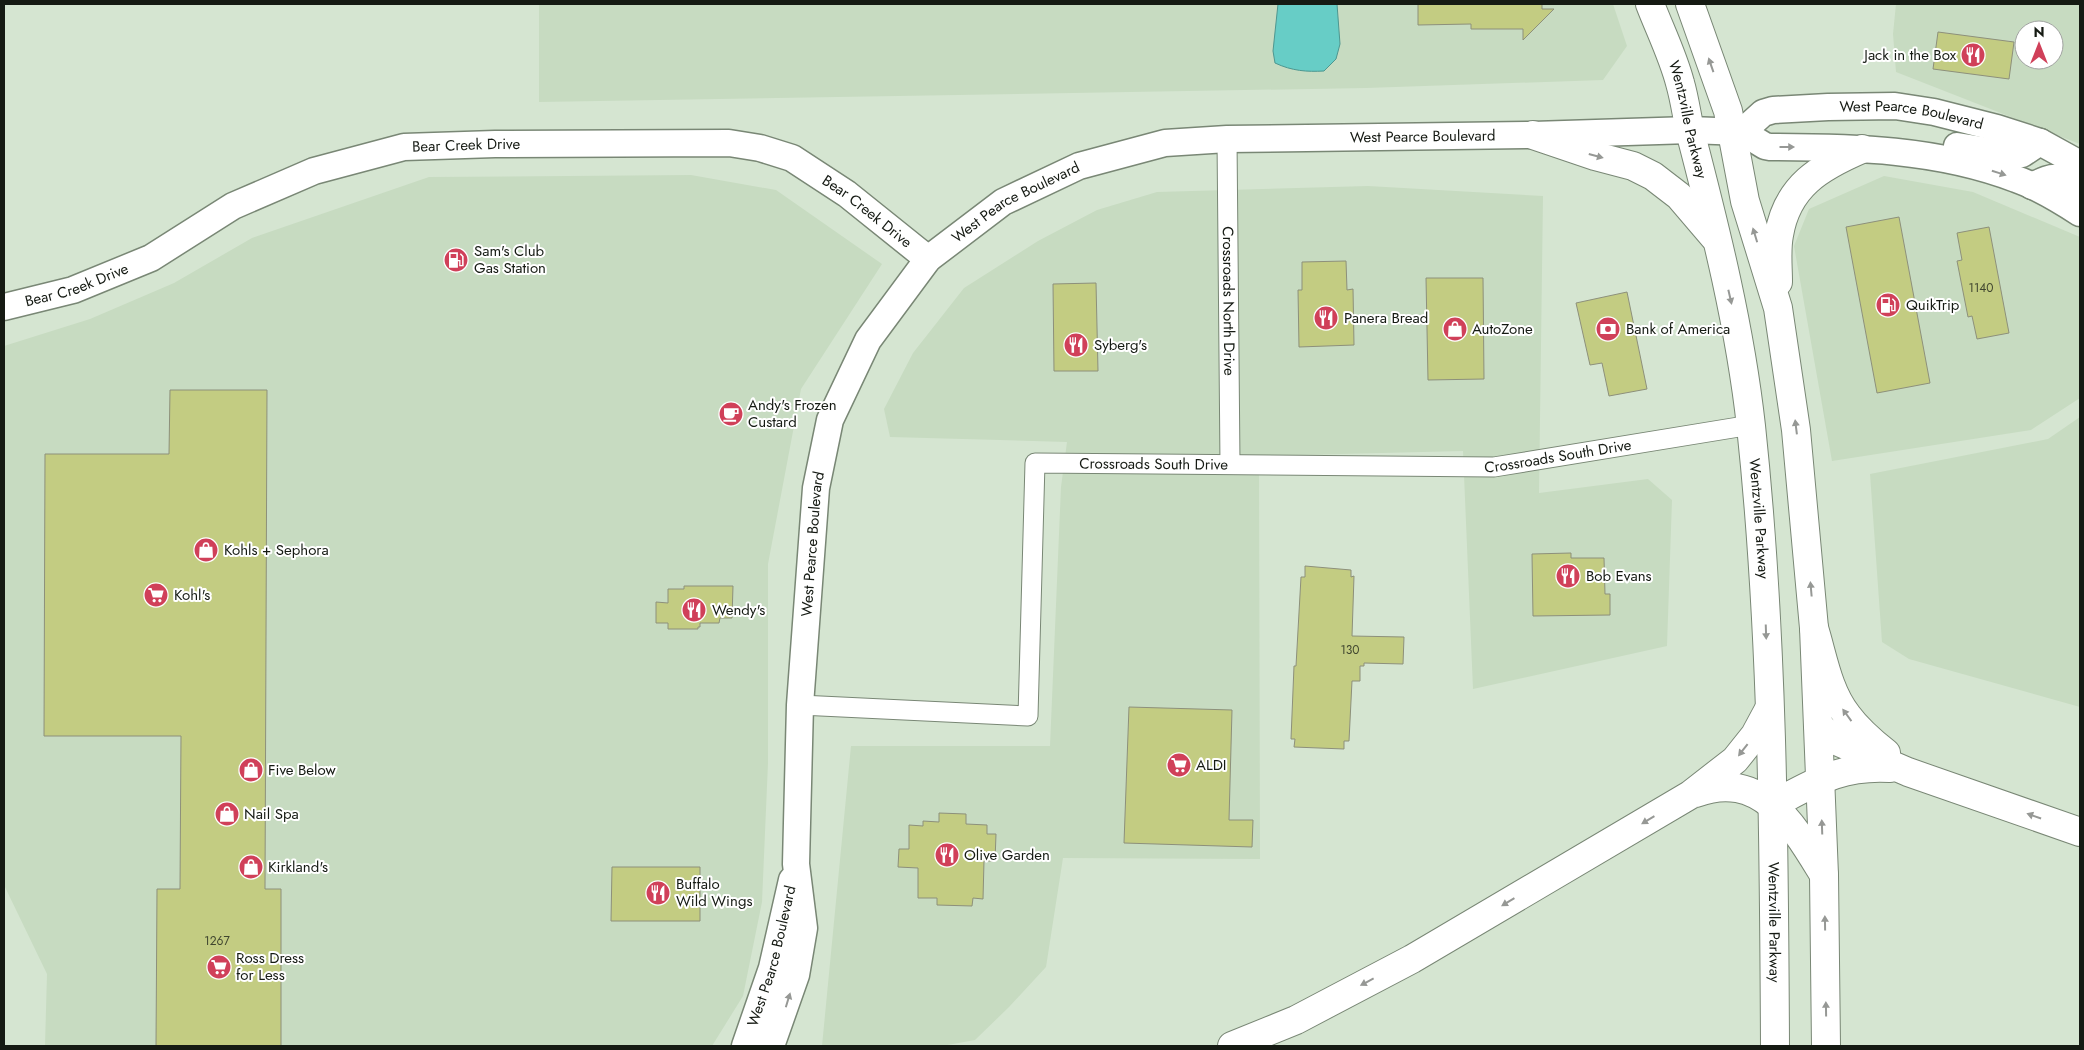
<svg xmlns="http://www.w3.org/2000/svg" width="2084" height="1050" font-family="Jost,sans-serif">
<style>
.built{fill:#c7dbc1;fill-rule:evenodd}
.water{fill:#67cdc6;stroke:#4e9790}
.building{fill:#c3cc82;stroke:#8d907b}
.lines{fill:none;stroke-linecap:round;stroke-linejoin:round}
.street-casing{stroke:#798775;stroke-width:21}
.secondary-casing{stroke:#798775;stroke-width:29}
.primary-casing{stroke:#798775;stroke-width:30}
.highway-casing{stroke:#798775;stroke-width:30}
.street{stroke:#fff;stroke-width:19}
.secondary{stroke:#fff;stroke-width:26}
.primary{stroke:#fff;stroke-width:28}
.highway{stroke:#fff;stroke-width:28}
.oneway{fill:#969895}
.labels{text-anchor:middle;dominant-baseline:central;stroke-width:4;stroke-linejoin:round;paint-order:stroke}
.number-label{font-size:12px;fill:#40462f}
.poi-label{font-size:15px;fill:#151a13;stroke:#fff;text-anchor:start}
.street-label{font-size:15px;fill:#151a13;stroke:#fff}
</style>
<rect width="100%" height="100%" fill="#d5e5d1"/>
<!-- built -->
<path class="built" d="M539 4H1613L1627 46 1603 80 1366 88 539 102Z
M1896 4H2080V144L1896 72 1893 34ZM2024 30H2054V60H2024Z
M691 175 776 190 882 264 801 389 768 564V763L762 902 743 996 712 1046H45L47 974 4 885V346L90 319 174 283 252 238 429 177Z
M1884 176 1973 192 2080 237V398L2031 430 1832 461 1794 246 1809 209Z
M1368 186 1543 196 1539 493 1648 479 1672 500 1667 646 1473 689 1463 451 1259 456 1260 859 1063 858 1046 967 1009 1007 975 1040 942 1046H822L851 746H1050L1061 487 1067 442 890 437 884 409 913 353 964 288 1038 241 1097 210 1157 192Z
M2080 417V707L1909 659 1882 642 1870 474 2048 439Z"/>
<!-- water -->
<path class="water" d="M1278 4H1337L1340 44 1336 59 1324 71C1307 72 1292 71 1275 63L1273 51Z"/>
<!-- building -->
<path class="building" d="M1418 4H1542V9H1554L1523 40V29H1471V24L1418 25Z
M1938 32 2014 42 2009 79 1933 69Z
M1899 217 1930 383 1877 393 1846 227Z
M1989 227 2009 333 1977 339 1972 316 1968 317 1957 261 1962 260 1957 233Z
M1346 261 1347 290 1353 289 1354 345 1299 347 1298 290H1302V262Z
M1426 278H1483L1484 379 1428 380Z
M1096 283 1098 371H1054L1053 284Z
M1627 292 1647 389 1609 396 1602 363 1590 365 1576 303Z
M170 390H267L265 889H281V1046H156L157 889H180L181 736H44L45 454H169Z
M1571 553V558H1604L1605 594H1610V615L1533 616 1532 554Z
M1305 566 1351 570V577L1354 576 1352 636 1404 637 1403 664 1364 663V666H1360V681H1352L1349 741H1344V749L1294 747 1295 739H1291L1294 666H1296L1301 577H1305Z
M684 586H733L732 618H720L719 623H700V627H698V629H668V623H656V602L668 603V589H684Z
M1129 707 1232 710 1229 820H1253L1252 847 1124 843Z
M939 813 966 814V824L987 825V834H996L995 861H984L983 899 973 898 972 906 937 905V898H918V868L898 867 899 849H909V825L923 826V821L939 822Z
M612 867H700V921H611Z"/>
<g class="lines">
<defs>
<g id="street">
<path id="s1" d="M1227 139 1230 464"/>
<path id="s2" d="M800 705 1028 716 1035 463 1494 467 1751 425"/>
</g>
<g id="secondary">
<path id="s3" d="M1742 132 1763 113 1773 110 1828 107 1895 106 1934 112 1997 128 2040 142 2080 164"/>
<path d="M1957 146 2013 155 2022 154 2040 142"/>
<path d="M2032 186C2056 174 2058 175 2080 189"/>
<path id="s4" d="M4 307 73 290 151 258 233 206 314 171 404 147 495 144 729 143 760 148 792 158 847 194 928 259"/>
<path id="s5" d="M745 1046 772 968 792 880"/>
<path id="s6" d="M771 1046 796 975 804 928 796 864 797 823 800 705 816 488 830 420 868 340 928 259 1003 202 1079 166 1165 143 1227 139 1533 135 1690 130 1742 132 1765 146 1770 147C1853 147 1938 149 2016 179 2039 187 2060 200 2080 213"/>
</g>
<g id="primary">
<path id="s7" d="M1650 4C1660 30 1673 56 1680 83 1685 100 1687 118 1691 135 1716 231 1740 327 1751 426 1773 632 1774 840 1775 1046"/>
<path d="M1690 4 1728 111 1745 201 1778 308 1796 430 1814 628 1824 875 1826 1046"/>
<path d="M1533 135 1595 156 1633 166 1653 176 1679 196 1714 237"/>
<path d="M1778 282C1778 267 1776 250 1779 235 1787 186 1820 167 1862 149"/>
</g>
<path id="highway" d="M1814 628C1823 657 1828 691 1847 715 1858 730 1872 742 1886 753
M1818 725 1834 740 1908 772 2080 832
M1696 793C1762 768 1795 828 1824 875
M1772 805C1814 783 1840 765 1890 768
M1232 1046 1296 1020 1412 959 1690 795 1735 760 1755 735 1769 709"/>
</defs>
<!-- street casing -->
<use href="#street" class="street-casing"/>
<!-- secondary casing -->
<use href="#secondary" class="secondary-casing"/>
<!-- primary casing -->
<use href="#primary" class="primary-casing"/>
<!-- highway casing -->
<use href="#highway" class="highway-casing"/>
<!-- street -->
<use href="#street" class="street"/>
<!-- secondary -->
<use href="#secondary" class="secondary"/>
<!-- primary -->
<use href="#primary" class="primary"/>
<!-- highway -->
<use href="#highway" class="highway"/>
</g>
<!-- one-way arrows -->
<defs><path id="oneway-solid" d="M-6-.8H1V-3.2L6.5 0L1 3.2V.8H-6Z" transform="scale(1.25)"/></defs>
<g class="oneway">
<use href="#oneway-solid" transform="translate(1711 65) rotate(-109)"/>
<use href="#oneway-solid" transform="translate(1787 147)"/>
<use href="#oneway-solid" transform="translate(1596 156) rotate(15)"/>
<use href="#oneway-solid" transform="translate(1999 173) rotate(18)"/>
<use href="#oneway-solid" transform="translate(1755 235) rotate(-107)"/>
<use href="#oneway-solid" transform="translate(1730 297) rotate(77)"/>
<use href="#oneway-solid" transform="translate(1796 427) rotate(-97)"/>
<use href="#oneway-solid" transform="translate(1811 589) rotate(-95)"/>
<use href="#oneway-solid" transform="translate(1766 632) rotate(88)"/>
<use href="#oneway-solid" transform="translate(1847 715) rotate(-126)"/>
<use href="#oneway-solid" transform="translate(1743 750) rotate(128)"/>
<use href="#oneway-solid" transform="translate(2034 816) rotate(-161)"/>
<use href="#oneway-solid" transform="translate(1648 820) rotate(149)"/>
<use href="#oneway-solid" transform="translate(1822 827) rotate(-92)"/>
<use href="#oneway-solid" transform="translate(1508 902) rotate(149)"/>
<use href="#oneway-solid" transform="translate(1825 923) rotate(-91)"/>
<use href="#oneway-solid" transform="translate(1367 982) rotate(152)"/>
<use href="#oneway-solid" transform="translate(788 1000) rotate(-73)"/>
<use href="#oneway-solid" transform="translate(1826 1009) rotate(-91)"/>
</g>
<!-- icons -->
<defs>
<symbol id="restaurant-disc" viewBox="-11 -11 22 22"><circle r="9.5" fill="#d04059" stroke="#fff"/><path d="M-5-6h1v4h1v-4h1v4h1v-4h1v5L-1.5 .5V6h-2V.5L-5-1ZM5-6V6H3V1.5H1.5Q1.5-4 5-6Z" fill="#fff"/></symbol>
<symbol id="fuel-disc" viewBox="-11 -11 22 22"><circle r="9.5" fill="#d04059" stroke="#fff"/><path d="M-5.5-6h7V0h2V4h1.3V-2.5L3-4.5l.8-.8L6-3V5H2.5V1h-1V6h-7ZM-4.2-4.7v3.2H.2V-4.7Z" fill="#fff"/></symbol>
<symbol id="shop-disc" viewBox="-11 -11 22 22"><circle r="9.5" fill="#d04059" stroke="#fff"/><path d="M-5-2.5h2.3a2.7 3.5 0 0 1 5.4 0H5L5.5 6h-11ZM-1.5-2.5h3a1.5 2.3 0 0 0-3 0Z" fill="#fff"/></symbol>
<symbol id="bank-disc" viewBox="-11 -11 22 22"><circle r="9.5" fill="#d04059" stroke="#fff"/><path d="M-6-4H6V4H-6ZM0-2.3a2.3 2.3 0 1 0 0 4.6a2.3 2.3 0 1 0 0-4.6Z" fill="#fff"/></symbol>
<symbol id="cafe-disc" viewBox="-11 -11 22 22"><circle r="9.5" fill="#d04059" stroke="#fff"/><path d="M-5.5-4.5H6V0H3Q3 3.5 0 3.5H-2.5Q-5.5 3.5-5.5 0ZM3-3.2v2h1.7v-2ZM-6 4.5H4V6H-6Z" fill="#fff"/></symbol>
<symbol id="supermarket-disc" viewBox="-11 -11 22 22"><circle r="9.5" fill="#d04059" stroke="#fff"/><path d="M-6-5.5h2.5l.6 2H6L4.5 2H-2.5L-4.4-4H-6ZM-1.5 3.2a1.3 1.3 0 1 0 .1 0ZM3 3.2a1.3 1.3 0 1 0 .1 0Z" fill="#fff"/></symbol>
</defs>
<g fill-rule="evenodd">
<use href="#restaurant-disc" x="1959" y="41" width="28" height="28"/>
<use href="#fuel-disc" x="442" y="246" width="28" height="28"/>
<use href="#fuel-disc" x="1874" y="291" width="28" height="28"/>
<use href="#restaurant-disc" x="1312" y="304" width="28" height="28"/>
<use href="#shop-disc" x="1441" y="315" width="28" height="28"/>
<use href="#bank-disc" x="1594" y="315" width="28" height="28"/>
<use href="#restaurant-disc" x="1062" y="331" width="28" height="28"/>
<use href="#cafe-disc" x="717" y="400" width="28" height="28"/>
<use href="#shop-disc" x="192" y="536" width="28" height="28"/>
<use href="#restaurant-disc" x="1554" y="562" width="28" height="28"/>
<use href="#supermarket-disc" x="142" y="581" width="28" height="28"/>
<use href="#restaurant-disc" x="680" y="596" width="28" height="28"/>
<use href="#supermarket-disc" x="1165" y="751" width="28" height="28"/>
<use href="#shop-disc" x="237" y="756" width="28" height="28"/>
<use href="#shop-disc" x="213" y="800" width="28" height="28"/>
<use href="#restaurant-disc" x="933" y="841" width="28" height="28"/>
<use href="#shop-disc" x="237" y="853" width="28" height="28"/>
<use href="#restaurant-disc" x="644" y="879" width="28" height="28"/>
<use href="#supermarket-disc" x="205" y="953" width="28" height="28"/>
</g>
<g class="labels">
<!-- number labels -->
<g class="number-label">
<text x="1981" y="288">1140</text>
<text x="1350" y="650">130</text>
<text x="217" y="941">1267</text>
</g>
<!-- poi labels -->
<g class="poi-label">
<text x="1956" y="55" text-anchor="end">Jack in the Box</text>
<text x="474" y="251">Sam's Club<tspan x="474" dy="17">Gas Station</tspan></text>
<text x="1906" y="305">QuikTrip</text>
<text x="1344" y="318">Panera Bread</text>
<text x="1472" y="329">AutoZone</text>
<text x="1626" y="329">Bank of America</text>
<text x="1094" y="345">Syberg's</text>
<text x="748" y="405">Andy's Frozen<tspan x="748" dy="17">Custard</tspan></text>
<text x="224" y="550">Kohls + Sephora</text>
<text x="1586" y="576">Bob Evans</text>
<text x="174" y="595">Kohl's</text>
<text x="712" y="610">Wendy's</text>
<text x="1196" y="765">ALDI</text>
<text x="268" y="770">Five Below</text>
<text x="244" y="814">Nail Spa</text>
<text x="964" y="855">Olive Garden</text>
<text x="268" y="867">Kirkland's</text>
<text x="676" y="884">Buffalo<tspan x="676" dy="17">Wild Wings</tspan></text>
<text x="236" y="958">Ross Dress<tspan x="236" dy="17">for Less</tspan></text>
</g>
<!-- street labels -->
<g class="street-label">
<text stroke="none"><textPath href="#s3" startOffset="178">West Pearce Boulevard</textPath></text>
<text stroke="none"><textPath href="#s7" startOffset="122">Wentzville Parkway</textPath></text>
<text stroke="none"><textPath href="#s6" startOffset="1348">West Pearce Boulevard</textPath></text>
<text stroke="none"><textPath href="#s4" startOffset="496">Bear Creek Drive</textPath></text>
<text stroke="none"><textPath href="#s6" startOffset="928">West Pearce Boulevard</textPath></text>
<text stroke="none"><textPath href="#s4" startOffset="916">Bear Creek Drive</textPath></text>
<text stroke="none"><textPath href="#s4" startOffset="76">Bear Creek Drive</textPath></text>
<text stroke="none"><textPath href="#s1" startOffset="162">Crossroads North Drive</textPath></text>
<text stroke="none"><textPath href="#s2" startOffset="1005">Crossroads South Drive</textPath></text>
<text stroke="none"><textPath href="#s2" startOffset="600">Crossroads South Drive</textPath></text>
<text stroke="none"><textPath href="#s7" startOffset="528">Wentzville Parkway</textPath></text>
<text stroke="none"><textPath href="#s6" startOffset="508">West Pearce Boulevard</textPath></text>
<text stroke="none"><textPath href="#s7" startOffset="932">Wentzville Parkway</textPath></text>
<text stroke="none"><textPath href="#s5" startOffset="94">West Pearce Boulevard</textPath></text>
</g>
</g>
<!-- border -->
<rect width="2084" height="1050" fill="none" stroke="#151a13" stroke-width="10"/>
<!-- north arrow -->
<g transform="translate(2039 45)"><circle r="24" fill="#ffffff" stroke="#a1a3a1"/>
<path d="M0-4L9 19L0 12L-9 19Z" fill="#d04059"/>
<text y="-8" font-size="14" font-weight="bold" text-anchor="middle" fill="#151a13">N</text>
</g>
</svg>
